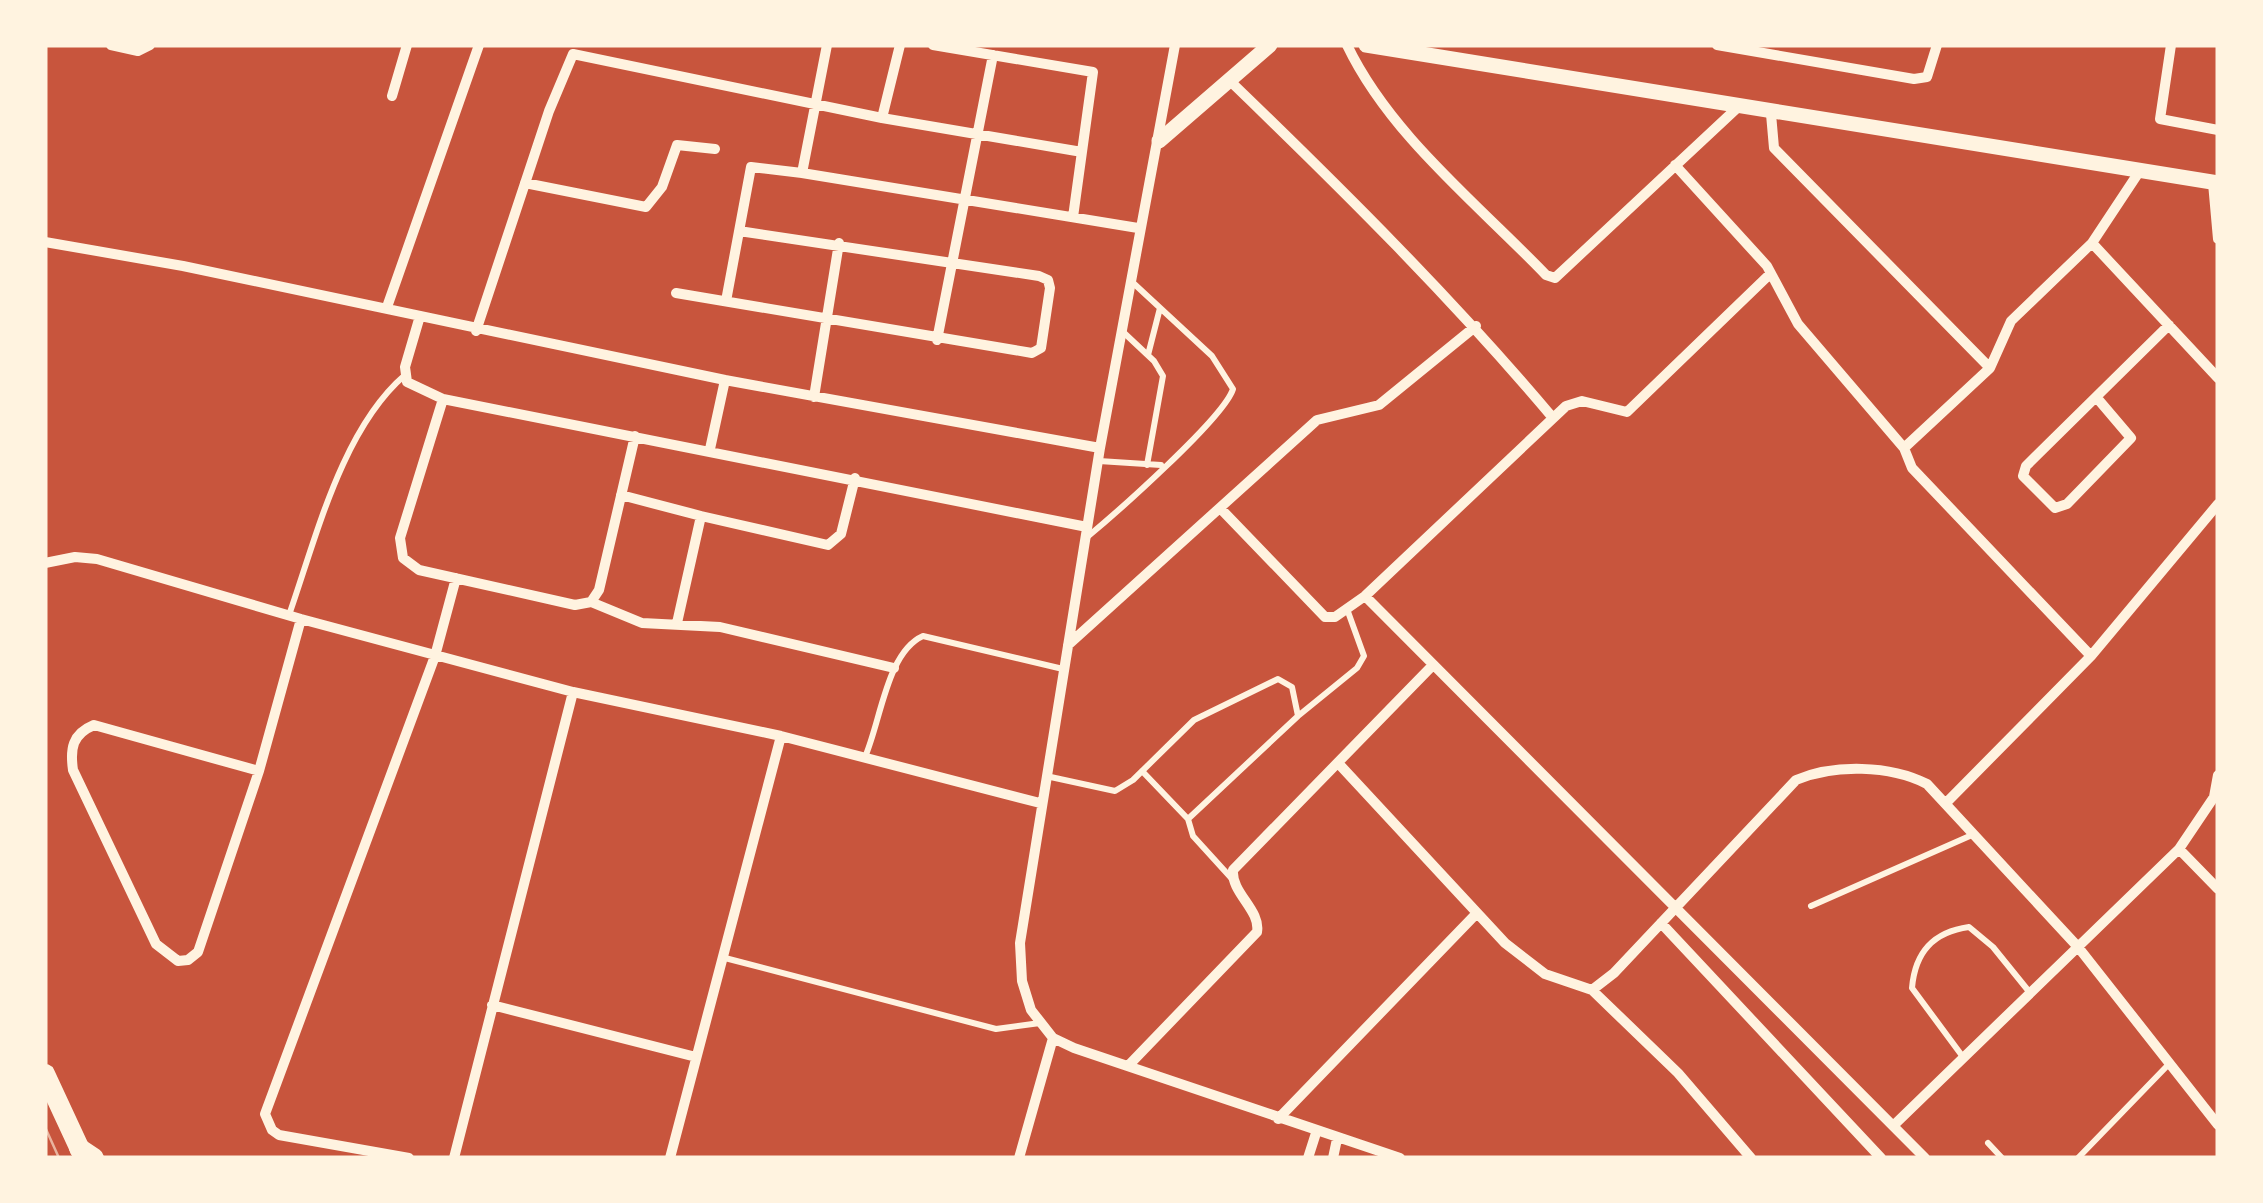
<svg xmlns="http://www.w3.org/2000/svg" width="2263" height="1203" font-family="'PT Sans',sans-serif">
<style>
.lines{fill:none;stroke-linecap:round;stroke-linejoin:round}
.service{stroke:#fff3e0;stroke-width:6}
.minor{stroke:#fff3e0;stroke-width:10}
.tertiary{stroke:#fff3e0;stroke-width:15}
.primary{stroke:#fff3e0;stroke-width:20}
.trunk{stroke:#fff3e0;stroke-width:20}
.tram{stroke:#e9b49f;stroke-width:2.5}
</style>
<rect width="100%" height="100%" fill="#c8553d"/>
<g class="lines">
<!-- service -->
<path class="service" d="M1121 330 1154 361 1163 376 1147 465
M1148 355 1160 308
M1099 461 1161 465
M1086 538C1115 514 1224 418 1233 389L1212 356 1130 280
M289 615C316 538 342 429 405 375
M865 757C881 720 887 652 923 636L1063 669
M1142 771 1188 819 1298 716
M1046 776 1115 791 1133 780 1194 720 1278 679 1292 687 1298 716 1357 668 1364 656 1347 609
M1188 819 1193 836 1233 880
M1811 906 1972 835
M725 958 996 1029 1040 1023
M1963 1057 1912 988C1915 952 1933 932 1969 927L1993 947 2031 994
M1988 1143 2002 1158
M2078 1158 2167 1066"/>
<!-- minor -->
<path class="minor" d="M111 45 138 51 150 45
M827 45 802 173 1138 228
M933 45 1093 72 1073 217
M1175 45 1100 448 1020 943 1022 981 1031 1010 1053 1038 1074 1048 1400 1158
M1347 45C1390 135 1478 204 1546 275L1555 278 1736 109
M1717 45 1914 79 1927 77 1937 45
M2171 45 2160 119 2218 130
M1229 80C1342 189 1452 298 1553 418
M392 96 407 45
M1771 114 1774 148 1990 368
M882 118 900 45
M1675 165 1767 266 1798 324 1904 448
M525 183 646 207 662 187 677 145 715 149
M2213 183 2218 239
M45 242 183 266 725 380 1100 448
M2092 243 2218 378
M676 293 1032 353 1041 348 1050 288 1048 280 1039 276 739 231
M726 301 751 167 802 173
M387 307 479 45
M420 316 405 367 407 382 443 399 1087 527
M476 331 549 111 573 54 882 118 1082 152
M937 340 993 55
M814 397 839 243
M2097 398 2131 438 2067 504 2055 508 2023 476 2026 466 2169 325
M443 399 400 538 403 558 419 570 575 605 591 602 642 623 720 627 894 668
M710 449 725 380
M621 495 701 516 677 623
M1220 508 1325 617H1335L1365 596 1566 406 1582 401 1627 412 1770 274
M701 516 828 545 841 534 855 478
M45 563 75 557 97 559 301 619 573 692 781 736 1040 803
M1365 596 1925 1158
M591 602 599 590 635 436
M1068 645 1317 420 1379 405 1476 326
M2091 656 1912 468 1904 448 1990 368 2011 321 2092 243 2139 172
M1339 764 1505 943 1545 974 1592 990 1678 1073 1751 1158
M259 771 94 725C72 734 70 749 73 770L156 944 178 961 188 960 198 952 259 771 301 619
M1946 803 2091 656 2218 504
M2179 849 2218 889
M1661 923 1881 1158
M1592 990 1614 973 1796 780C1834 764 1890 765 1927 784L2078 947 2218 1125
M492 1005 696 1057
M1128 1066 1257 932C1261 910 1231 893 1233 870L1432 666
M1278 1119 1476 914
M1894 1125 2179 849 2214 797 2218 775
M409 1158 279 1135 272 1130 265 1114 435 656 456 578
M454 1158 573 692
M670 1158 781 736
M1019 1158 1053 1038
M1308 1158 1316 1133
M1333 1158 1337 1139"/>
<!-- tertiary -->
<path class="tertiary" d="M1366 45 2218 183
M1159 141 1270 45"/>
<!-- primary -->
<path class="primary" d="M45 1074 84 1158"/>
<!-- trunk -->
<path class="trunk" d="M79 1148 94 1158"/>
<!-- tram -->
<path class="tram" d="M45 1127 59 1158"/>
</g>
<!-- border -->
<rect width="2263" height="1203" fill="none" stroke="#fff3e0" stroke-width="95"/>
</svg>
